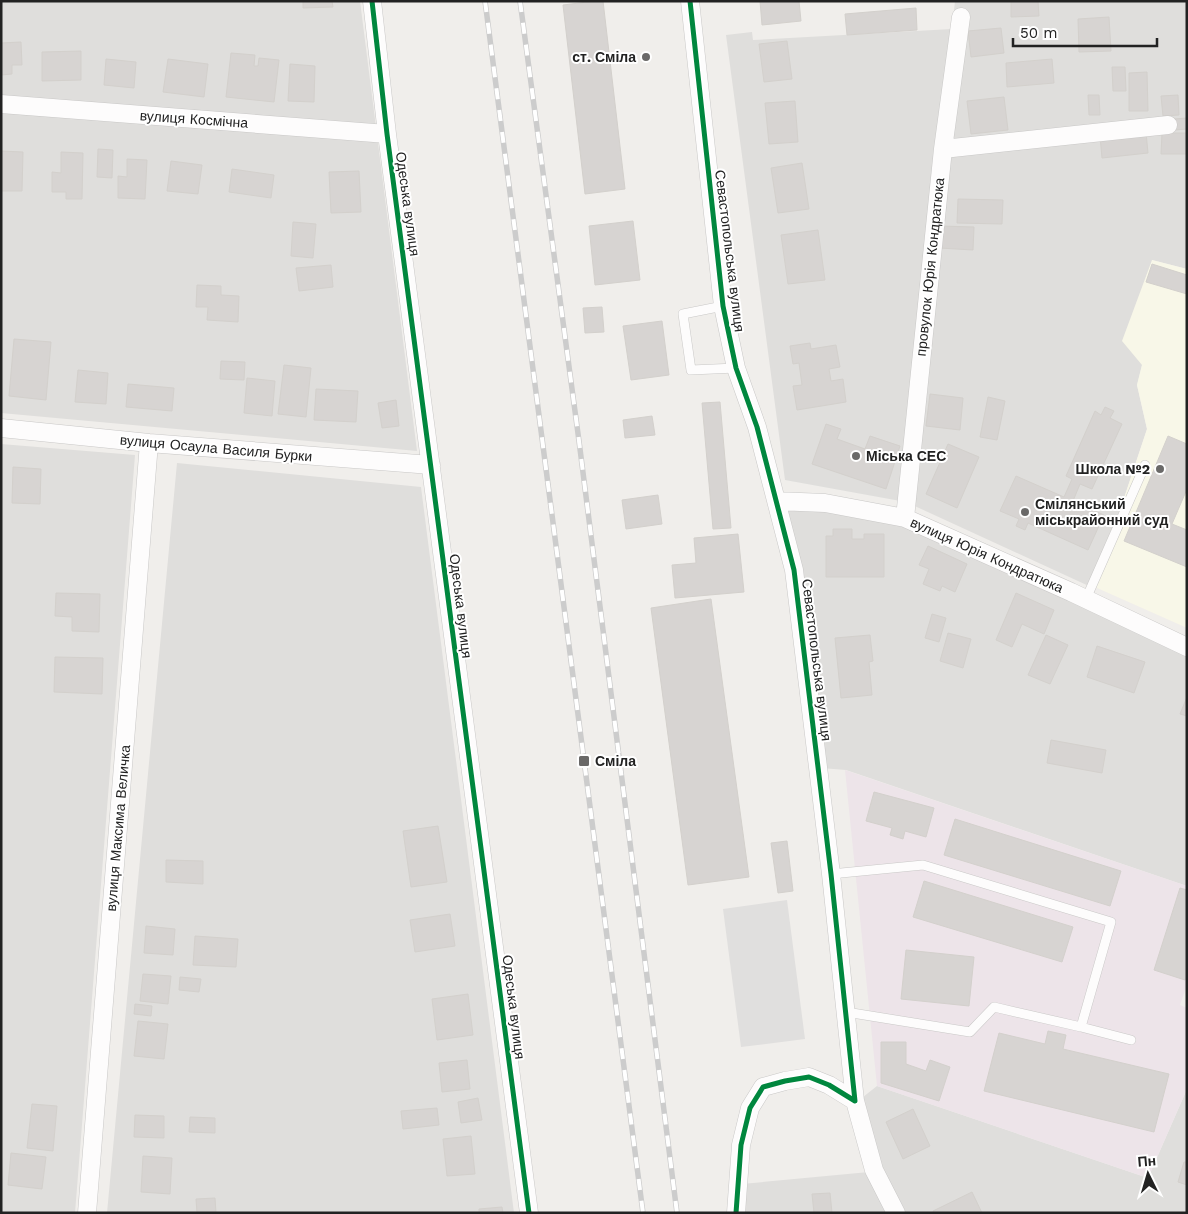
<svg xmlns="http://www.w3.org/2000/svg" width="1188" height="1214" font-family="'Work Sans',sans-serif">
<style>
.residential{fill:#dfdedc}
.industrial{fill:#ede4e9}
.education{fill:#f8f7e8}
.parking{fill:#e0dfde}
.building{fill:#d7d4d2;stroke:#d3d0cc}
.lines{fill:none;stroke-linecap:round;stroke-linejoin:round}
.service-casing{stroke:#c9c8c7;stroke-width:10}
.minor-casing{stroke:#c9c8c7;stroke-width:19}
.service{stroke:#fdfcfc;stroke-width:9}
.minor{stroke:#fdfcfc;stroke-width:18}
.rail-casing{stroke:#ccc;stroke-width:5.5}
.rail{stroke:#fff;stroke-width:4;stroke-dasharray:11;stroke-linecap:butt}
.cycleway-casing{stroke:#fff;stroke-width:8}
.cycleway{stroke:#00873e;stroke-width:5}
.poi-dot{fill:#6a6968;stroke:#fff;stroke-width:2}
.labels{text-anchor:middle;dominant-baseline:central;stroke-width:4;stroke-linejoin:round;paint-order:stroke}
.poi-label{font-size:14px;font-weight:bold;fill:#222;stroke:#fff;text-anchor:start}
.street-label{font-size:14px;fill:#222;stroke:#fff}
</style>
<rect width="100%" height="100%" fill="#f0eeeb"/>
<!-- residential -->
<path class="residential" d="M1 1H360L417 451 1 413Z
M955 1H1187V269L1152 260 1142 365 1137 385 1147 429 1120 510 1091 587 906 502 785 480 726 35 752 32 753 40 952 29Z
M1 444 135 455 75 1213H1Z
M177 463 421 487 514 1213H107Z
M779 504 904 521 1187 651V886L846 770 821 768Z
M877 1086 1148 1178 1187 1089V1213H900L877 1169 858 1101Z
M869 1172 891 1213H740L742 1184Z"/>
<!-- industrial -->
<path class="industrial" d="M845 770 1187 886V985L1180 1005 1187 1008V1089L1148 1178 877 1086Z"/>
<!-- education -->
<path class="education" d="M1152 260 1187 269V628L1088 584 1120 510 1147 429 1137 385 1142 365 1122 341Z"/>
<!-- parking -->
<path class="parking" d="M787 900 805 1039 741 1047 723 909Z"/>
<!-- building -->
<path class="building" d="M303 1H332L333 7 303 8Z
M595 1H603L625 189 585 194 563 5Z
M760 1H799L801 21 762 25Z
M1011 1H1038L1039 16 1011 17Z
M916 8 917 30 847 35 845 14Z
M1109 17 1111 51 1079 52 1078 19Z
M1001 28 1004 53 971 57 968 31Z
M787 41 792 79 764 82 759 44Z
M21 42 22 65H12V74L1 75V43Z
M81 51V80L42 81V52Z
M231 53 255 55 254 66H258L259 58 279 60 274 102 226 97Z
M106 59 136 62 134 88 104 85Z
M168 59 208 64 204 97 163 92Z
M1052 59 1054 83 1007 87 1006 63Z
M290 64 315 66 314 102 288 101Z
M1112 67H1125L1126 91H1113Z
M1147 72 1148 111H1129V73Z
M1088 95H1099L1100 115H1089Z
M1178 95 1179 115 1163 116 1161 96Z
M1004 97 1008 130 971 134 967 101Z
M795 101 798 142 769 144 765 103Z
M1187 118V129L1175 130 1174 119Z
M1146 132 1148 153 1102 158 1100 136Z
M1162 133H1187V154H1161Z
M98 149 113 150 112 178 97 177Z
M1 151 23 152 22 191H1Z
M61 152 83 153 82 199H66V192H52V172L61 173Z
M127 159 147 160 145 199 118 198V176L127 177Z
M171 161 202 165 198 194 167 191Z
M802 163 809 209 778 213 771 168Z
M232 169 274 175 271 198 229 192Z
M359 171 361 212 331 213 329 172Z
M958 199 1003 200 1002 224 957 223Z
M633 221 640 280 595 285 589 226Z
M293 222 316 224 313 258 291 256Z
M940 226 974 227 973 250 939 248Z
M818 230 825 280 788 284 781 235Z
M1152 264 1187 275V294L1146 282Z
M331 265 333 287 299 291 296 268Z
M197 285 221 286V295L239 296 238 322 207 320 208 307H196Z
M602 307 604 332 585 333 583 308Z
M662 321 669 375 631 380 623 326Z
M14 339 51 342 46 400 9 396Z
M810 343 811 349 836 345 840 367 829 369 831 381 843 379 846 402 797 410 793 386 802 385 799 363 793 364 790 346Z
M221 361 245 362 244 380 220 379Z
M284 365 311 368 306 417 278 414Z
M78 370 108 373 106 404 75 402Z
M247 378 275 381 272 416 244 413Z
M128 384 174 388 172 411 126 407Z
M316 389 358 391 356 422 314 420Z
M930 394 963 398 960 430 926 426Z
M988 397 1005 401 997 440 980 437Z
M396 400 399 426 382 428 378 403Z
M720 402 731 528 713 529 702 403Z
M1105 407 1114 411 1110 418 1122 424 1092 489 1080 484 1073 501 1104 515 1088 550 1028 523 1025 530 1016 526 1019 519 1000 511 1016 476 1064 497 1072 479 1066 476 1095 411 1101 415Z
M652 416 655 435 625 438 623 420Z
M826 424 841 429 837 439 865 449 870 436 900 446 886 489 812 464Z
M1168 436 1187 444V489L1172 524 1187 530V567L1124 541Z
M948 444 979 457 957 508 926 494Z
M13 467 41 469 40 504 12 503Z
M658 495 662 524 626 529 622 500Z
M833 529H852V539H864V534H884V577H826V536H833Z
M738 534 744 592 675 598 672 565 696 563 694 538Z
M928 546 967 564 955 592 942 586 940 591 923 584 929 569 919 565Z
M56 593 100 594 99 632 72 631V617L55 616Z
M1016 593 1054 610 1044 634 1022 624 1012 647 996 640Z
M711 599 749 877 688 885 651 608Z
M932 614 946 618 939 642 925 638Z
M948 633 971 639 963 668 940 661Z
M870 635 873 661 869 662 872 695 841 698 835 638Z
M1046 635 1068 645 1050 684 1028 675Z
M1097 646 1145 662 1134 693 1087 677Z
M55 657 103 658 102 694 54 692Z
M1187 697V716L1180 714Z
M1051 740 1106 750 1102 773 1047 763Z
M874 792 934 808 926 837 905 831 903 839 890 835 892 828 866 821Z
M955 819 1121 871 1110 906 944 855Z
M438 826 447 882 411 887 403 831Z
M787 841 793 891 778 893 771 843Z
M166 860 203 861V884L166 882Z
M924 881 1073 927 1062 962 913 917Z
M1180 888 1187 890V976L1185 980 1154 970Z
M450 914 455 946 415 952 410 920Z
M146 926 175 929 173 955 144 953Z
M195 936 238 939 236 967 193 965Z
M906 950 974 957 969 1006 901 999Z
M143 974 171 976 168 1004 140 1001Z
M180 977 201 979 199 992 179 990Z
M468 994 473 1035 437 1040 432 999Z
M135 1004 152 1006 151 1016 134 1014Z
M138 1021 168 1024 164 1059 134 1056Z
M1048 1031 1066 1035 1063 1049 1169 1074 1154 1132 984 1091 999 1033 1045 1044Z
M881 1042H906V1064L926 1071 930 1060 950 1067 939 1101 881 1083Z
M467 1060 470 1089 442 1092 439 1063Z
M478 1098 482 1120 461 1123 458 1102Z
M32 1104 57 1106 53 1151 27 1148Z
M437 1108 439 1125 403 1129 401 1111Z
M913 1109 930 1146 903 1159 886 1122Z
M135 1115 164 1116V1138L134 1137Z
M190 1117 215 1118V1133L189 1132Z
M471 1136 475 1174 447 1176 443 1139Z
M11 1153 46 1157 42 1189 8 1185Z
M143 1156 172 1158 170 1194 141 1192Z
M1184 1162H1187V1185L1178 1182Z
M972 1192 982 1213H934L933 1211Z
M830 1193 832 1213H812H814L812 1194Z
M215 1198 216 1213H197L196 1199Z
M502 1207 503 1213H479V1209Z"/>
<g class="lines">
<defs>
<path id="service" d="M723 306 683 314 691 370 736 368
M1086 599 1145 465
M831 874 923 865 1111 922 1081 1027
M846 1012 970 1032 994 1007 1081 1027 1131 1040"/>
<path id="minor" d="M372 1 387 134 529 1213
M690 1 723 306 736 368 757 427 794 570 831 874 855 1101 829 1085 809 1077 785 1081 763 1087 750 1108 741 1145 736 1213
M1 104 387 134
M943 149 1168 125
M1 428 149 443 431 465
M776 501 825 503 905 518 1071 592 1187 647
M905 518 943 149 961 17
M855 1101 874 1170 896 1213
M87 1213 149 443"/>
</defs>
<!-- service casing -->
<use href="#service" class="service-casing"/>
<!-- minor casing -->
<use href="#minor" class="minor-casing"/>
<!-- service -->
<use href="#service" class="service"/>
<!-- minor -->
<use href="#minor" class="minor"/>
<defs>
<path id="rail" d="M485 1 643 1213
M520 1 579 441 677 1213"/>
</defs>
<!-- rail casing -->
<use href="#rail" class="rail-casing"/>
<!-- rail -->
<use href="#rail" class="rail"/>
<defs>
<path id="cycleway" d="M372 1 387 134 529 1213
M690 1 723 306 736 368 757 427 794 570 831 874 855 1101 829 1085 809 1077 785 1081 763 1087 750 1108 741 1145 736 1213"/>
</defs>
<!-- cycleway casing -->
<use href="#cycleway" class="cycleway-casing"/>
<!-- cycleway -->
<use href="#cycleway" class="cycleway"/>
</g>
<!-- markers -->
<g class="poi-dot">
<circle cx="646" cy="57" r="5"/>
<circle cx="856" cy="456" r="5"/>
<circle cx="1160" cy="469" r="5"/>
<circle cx="1025" cy="512" r="5"/>
<rect x="578" y="755" width="12" height="12" rx="2.5"/>
</g>
<g class="labels">
<!-- poi labels -->
<g class="poi-label">
<text x="636" y="57" text-anchor="end">ст. Сміла</text>
<text x="866" y="456">Міська СЕС</text>
<text x="1150" y="469" text-anchor="end">Школа №2</text>
<text x="1035" y="504">Смілянський<tspan x="1035" dy="16">міськрайонний суд</tspan></text>
<text x="595" y="761">Сміла</text>
</g>
<!-- street labels -->
<g class="street-label">
<text transform="translate(194 119) rotate(4)">вулиця Космічна</text>
<text transform="translate(408 204) rotate(82)">Одеська вулиця</text>
<text transform="translate(730 251) rotate(83)">Севастопольська вулиця</text>
<text transform="translate(930 267) rotate(-84)">провулок Юрія Кондратюка</text>
<text transform="translate(216 448) rotate(5)">вулиця Осаула Василя Бурки</text>
<text transform="translate(987 555) rotate(24)">вулиця Юрія Кондратюка</text>
<text transform="translate(461 606) rotate(83)">Одеська вулиця</text>
<text transform="translate(817 660) rotate(83)">Севастопольська вулиця</text>
<text transform="translate(118 828) rotate(-85)">вулиця Максима Величка</text>
<text transform="translate(514 1007) rotate(83)">Одеська вулиця</text>
</g>
</g>
<!-- border -->
<rect width="1188" height="1214" fill="none" stroke="#222222" stroke-width="5"/>
<!-- north arrow -->
<g transform="translate(1148 1174) rotate(355)" stroke="#ffffff" stroke-width="4" paint-order="stroke">
<path d="M0-4L9 19L0 12L-9 19Z" fill="#222222"/>
<text y="-8" font-size="14" font-weight="bold" text-anchor="middle" fill="#222222">Пн</text>
</g>
<!-- scale -->
<path d="M1013 38v8h144v-8" fill="none" stroke="#222222" stroke-width="2.5"/>
<text x="1020" y="38" font-size="15" fill="#222222" stroke="#ffffff" stroke-width="4" paint-order="stroke">50 m</text>
</svg>
